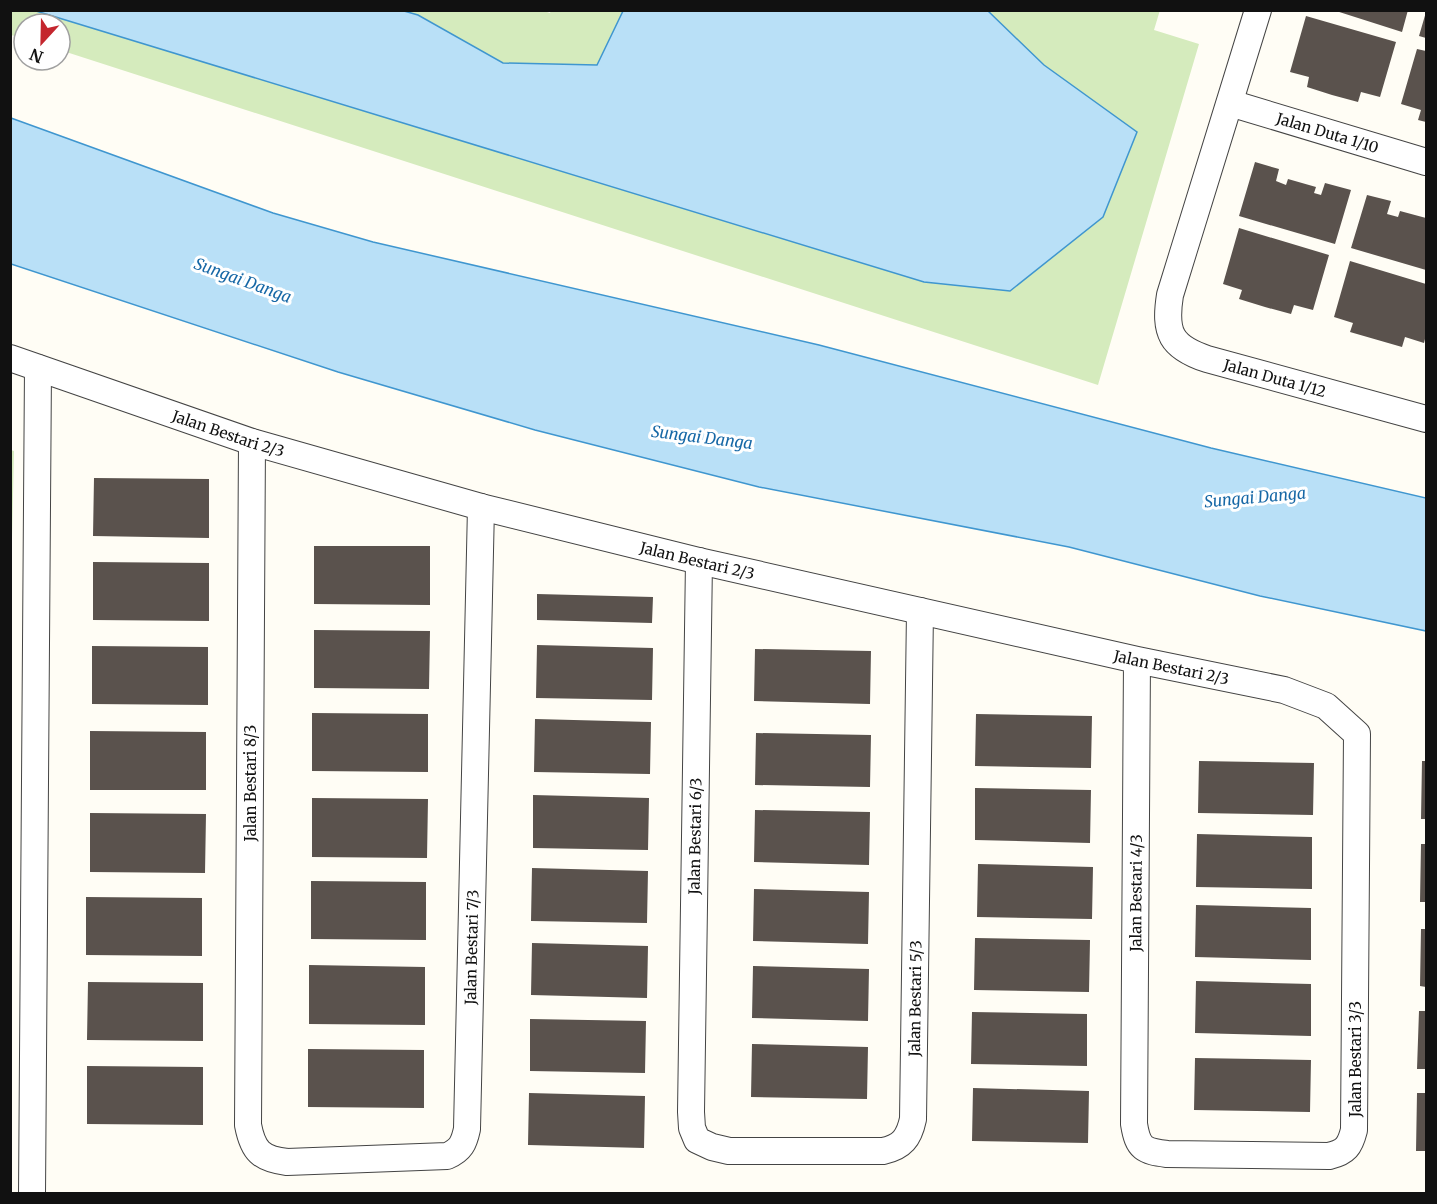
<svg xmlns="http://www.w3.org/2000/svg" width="1437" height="1204" font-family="Merriweather,serif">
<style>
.green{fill:#d5ebbd}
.water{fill:#b9e0f7;stroke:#3f96cf;stroke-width:1.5}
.building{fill:#5a524d}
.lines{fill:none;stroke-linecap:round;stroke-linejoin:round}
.minor-casing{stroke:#444;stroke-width:28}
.minor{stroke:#fff;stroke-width:26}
.labels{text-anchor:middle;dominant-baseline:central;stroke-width:6;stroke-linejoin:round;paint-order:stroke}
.street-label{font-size:15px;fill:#111;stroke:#fff}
.water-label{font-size:16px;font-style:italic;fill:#1768a6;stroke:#fff}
</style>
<rect width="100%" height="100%" fill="#fffdf5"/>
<!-- green -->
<path class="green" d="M11 10H541L550 13 551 10H1160L1154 30 1199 44 1098 385 60 50V24H24V39L11 35Z
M11 450 14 451 11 583 10 450Z"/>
<!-- water -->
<path class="water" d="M36 11H404L418 15 503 63 597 65 623 11H988L1044 65 1137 132 1103 217 1010 291 924 282Z
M11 118 273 213 373 242 819 345 1211 448 1426 498V631L1260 596 1069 547 759 487 535 430 338 372 11 264Z"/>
<!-- building -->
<path class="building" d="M1333 10H1408L1402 32Z
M1426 12V38L1419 36Z
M1306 16 1396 42 1380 97 1361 92 1358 102 1332 95 1307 87 1309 77 1290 72Z
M1417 49 1426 51V122L1418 120 1421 110 1401 104Z
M1255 162 1279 169 1276 181 1286 185 1288 179 1316 187 1314 193 1321 195 1325 183 1351 190 1335 244 1239 216Z
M1367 195 1391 201 1387 214 1398 217 1400 211 1426 218V270L1351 248Z
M1239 228 1329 255 1313 310 1294 305 1291 314 1265 307 1239 299 1242 290 1223 284Z
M1350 261 1426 284V335L1424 343 1405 337 1402 347 1350 332 1353 323 1334 317Z
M94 478 209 479V538L93 536Z
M314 546H430V605L314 604Z
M93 562 209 563V621L93 620Z
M537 594 653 597 652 623 537 620Z
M314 630 430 631 429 689 314 688Z
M537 645 653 648 652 700 536 698Z
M92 646 208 647V705L92 704Z
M755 649 871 651 870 704 754 701Z
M312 713 428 714V772L312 771Z
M976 714 1092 716 1091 768 975 766Z
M535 719 651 722 650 774 534 772Z
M90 731 206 732V790H90Z
M756 733 871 735 870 787 755 785Z
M1199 761 1314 763 1313 815 1198 813Z
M1422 761H1426V819H1421Z
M975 788 1091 790 1090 843 975 840Z
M533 795 649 798 648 850 533 848Z
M312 798 428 799 427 858 312 857Z
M755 810 870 812 869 865 754 862Z
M90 813 206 814 205 873 90 872Z
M1197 834 1312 837V889L1196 887Z
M1421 844H1426V902H1420Z
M978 864 1093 867 1092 919 977 917Z
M532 868 648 871 647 923 531 921Z
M311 881 426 882V940L311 939Z
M754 889 869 892 868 944 753 941Z
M86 897 202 898V956L86 955Z
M1196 905 1311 908V960L1195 957Z
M1421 929H1426V987L1420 986Z
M975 938 1090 940 1089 992 974 990Z
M532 943 648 946 647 998 531 995Z
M309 965 425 967V1025L309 1024Z
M753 966 869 969 868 1021 752 1018Z
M1196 981 1311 984V1036L1195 1033Z
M88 982 203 983V1041L87 1040Z
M1419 1011H1426V1069H1417Z
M972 1012 1087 1014V1066L971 1064Z
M530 1019 646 1021 645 1073 530 1071Z
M752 1044 868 1047 867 1099 751 1097Z
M308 1049 424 1050V1108L308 1107Z
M1195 1058 1311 1060 1310 1112 1194 1110Z
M87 1066 203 1067V1125L87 1124Z
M973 1088 1089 1091 1088 1143 972 1141Z
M529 1093 645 1096 644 1148 528 1145Z
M1417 1093H1426V1151H1416Z"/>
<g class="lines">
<defs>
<g id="minor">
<path id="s1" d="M1258 10 1170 295C1164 333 1171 347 1207 359L1426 419"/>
<path id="s2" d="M1230 103 1426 162"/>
<path id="s3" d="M10 358 252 442 481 507 699 561 1137 660 1284 690 1326 706 1357 734 1354 1130C1350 1146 1346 1152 1329 1156L1167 1154C1144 1151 1138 1149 1134 1124L1137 660"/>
<path id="s4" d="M252 442 248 1125C253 1151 261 1159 287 1162L447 1156C461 1150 464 1143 467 1129L481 507"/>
<path id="s5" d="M699 561 691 1112 692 1128 697 1140 712 1147 729 1151H883C902 1147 909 1138 913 1119L920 611"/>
<path d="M32 1194 38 368"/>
</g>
</defs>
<!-- minor casing -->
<use href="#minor" class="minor-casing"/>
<!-- minor -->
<use href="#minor" class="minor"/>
</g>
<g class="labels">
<!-- street labels -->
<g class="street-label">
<text stroke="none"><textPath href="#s2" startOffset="102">Jalan Duta 1/10</textPath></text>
<text stroke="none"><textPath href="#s1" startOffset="453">Jalan Duta 1/12</textPath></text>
<text stroke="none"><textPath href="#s3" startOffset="231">Jalan Bestari 2/3</textPath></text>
<text stroke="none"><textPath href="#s3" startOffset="717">Jalan Bestari 2/3</textPath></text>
<text stroke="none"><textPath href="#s3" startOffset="1203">Jalan Bestari 2/3</textPath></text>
<text transform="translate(250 783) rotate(-90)">Jalan Bestari 8/3</text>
<text transform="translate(695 836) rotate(-89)">Jalan Bestari 6/3</text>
<text stroke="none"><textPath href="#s3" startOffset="2283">Jalan Bestari 4/3</textPath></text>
<text stroke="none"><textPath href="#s4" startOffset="1120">Jalan Bestari 7/3</textPath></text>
<text stroke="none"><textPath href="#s5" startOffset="936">Jalan Bestari 5/3</textPath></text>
<text transform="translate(1355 1059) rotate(-90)">Jalan Bestari 3/3</text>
</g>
<!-- water labels -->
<g class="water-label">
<text transform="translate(243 280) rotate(20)">Sungai Danga</text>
<text transform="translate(702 437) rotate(7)">Sungai Danga</text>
<text transform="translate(1255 497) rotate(-5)">Sungai Danga</text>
</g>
</g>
<!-- border -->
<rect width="1437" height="1204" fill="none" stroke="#111111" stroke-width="24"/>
<!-- north arrow -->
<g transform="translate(42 42) rotate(202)"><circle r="28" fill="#ffffff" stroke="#a0a0a0" stroke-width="1.5"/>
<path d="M0-4.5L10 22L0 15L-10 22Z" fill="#c4262e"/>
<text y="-9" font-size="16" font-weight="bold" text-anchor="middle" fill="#111111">N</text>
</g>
</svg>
